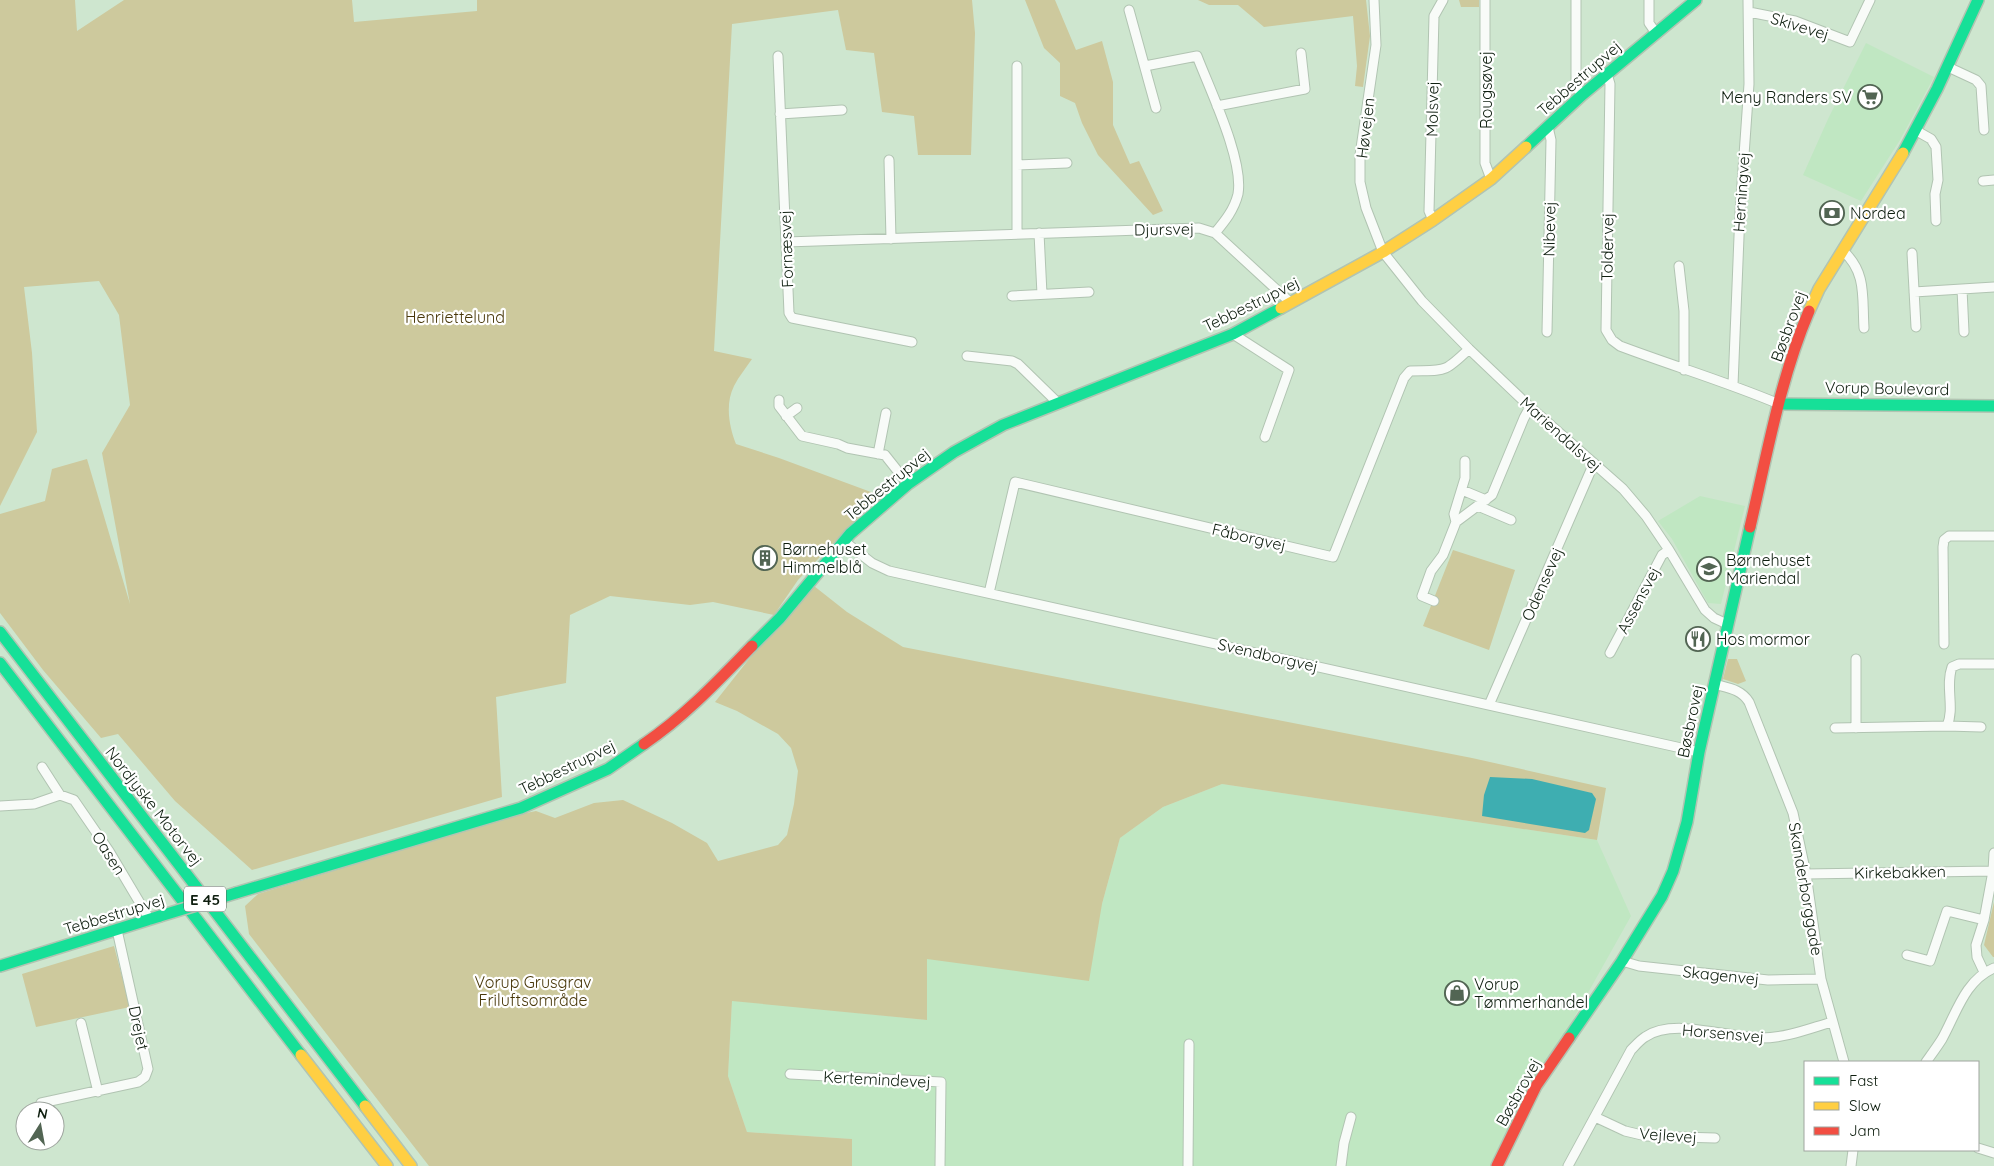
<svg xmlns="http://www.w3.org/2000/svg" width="1994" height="1166" font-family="Quicksand,sans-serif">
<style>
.built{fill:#c0e7c2}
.green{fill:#cdc99d}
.water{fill:#3eaeb1}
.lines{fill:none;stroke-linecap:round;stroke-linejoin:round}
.street-casing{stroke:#b1c4b2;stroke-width:11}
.fast-casing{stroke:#b1c4b2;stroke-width:14}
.slow-casing{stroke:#b1c4b2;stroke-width:14}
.jam-casing{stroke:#b1c4b2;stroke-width:14}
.street{stroke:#f8fbf8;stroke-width:9}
.fast{stroke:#16e098;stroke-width:11}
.slow{stroke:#ffcf43;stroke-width:11}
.jam{stroke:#f24e42;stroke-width:11}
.fast-bridge-casing{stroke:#b1c4b2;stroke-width:14;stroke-linecap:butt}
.fast-bridge{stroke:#16e098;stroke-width:11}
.labels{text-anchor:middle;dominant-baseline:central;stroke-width:4.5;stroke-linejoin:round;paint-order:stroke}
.shield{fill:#fff;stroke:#576258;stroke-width:1}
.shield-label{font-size:15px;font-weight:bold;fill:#0f1f10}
.street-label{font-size:16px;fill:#0f1f10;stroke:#fff}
.poi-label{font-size:16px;fill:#0f1f10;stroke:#fff;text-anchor:start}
.park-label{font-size:16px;fill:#49380a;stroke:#fff}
</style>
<rect width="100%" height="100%" fill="#cee6cf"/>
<!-- built -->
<path class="built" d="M1866 43 1934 77 1900 140 1861 201 1803 175 1828 119Z
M1700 496 1745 506 1721 604 1708 603 1672 539 1658 521Z
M1222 784 1597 840 1631 916 1491 1166H852V1139L747 1132 728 1076 732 1000 927 1020V959L1102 904 1120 838 1163 807Z"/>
<!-- green -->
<path class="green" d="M0 0H75L77 31 124 0H352L354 22 477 11V0H972L975 33 971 155H918L914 116 882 112 874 53 846 50 838 10 732 24 714 351 752 359C746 368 739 376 734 386 725 404 729 426 736 444L779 458 879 495 798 580 774 615 713 602 690 605 610 596 570 615 566 683 496 697 502 797 252 870 175 801 118 734 101 738 43 670 0 613V514L45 501 52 469 87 459 130 604 102 453 130 405 119 315 99 281 24 287 32 353 37 432 0 506Z
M1025 0H1055L1076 50 1102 41 1113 82V125L1130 164 1139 161 1163 211 1153 215 1098 155 1082 123 1075 103 1060 96V63L1044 48Z
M1198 0H1366L1370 36 1363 87 1355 86 1357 66 1353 16 1264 27 1238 5H1209Z
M1459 0H1479V7H1461Z
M1453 550 1515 570 1489 650 1423 626Z
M814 586 847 612 903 647 1472 758 1606 788 1597 840 1222 784 1163 807 1120 838 1102 904 1089 981 927 959V1020L732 1001 728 1076 747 1132 852 1139V1166H429L249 934 245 906 258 894 511 816 536 811 555 818 594 803 623 800 672 823 707 843 718 861 778 845 787 835 794 804 798 771 791 748 778 734 737 711 715 702 753 654Z
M1728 659H1737L1746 681 1738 684 1723 679Z
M1994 902V957H1993L1984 945Z
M114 946 130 1007 36 1027 22 974Z"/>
<!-- water -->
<path class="water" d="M1490 777 1532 779 1592 793 1596 799 1589 830 1585 833 1482 816 1484 795Z"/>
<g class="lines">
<defs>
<path id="street" d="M1374 0 1376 45 1360 155V182L1366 208 1383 252 1422 301 1469 349 1530 407 1623 489 1646 516 1669 550 1705 610 1714 618 1727 624
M1485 0V163L1491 179
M1576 0V86L1582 95
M1649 0V23L1656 33
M1129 10 1156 108
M1749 12 1795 21 1850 42 1870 0
M778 56 789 313 792 318 912 342
M1145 66 1197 56C1210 90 1244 160 1238 194 1234 210 1225 221 1215 233
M1948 67 1976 80 1981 86 1984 130
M1607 74 1610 84 1606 330 1612 340 1620 346C1673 366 1727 382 1779 404
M1217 106 1305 89 1301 53
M780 114 842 110
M1915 130 1931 139 1936 147 1938 180 1935 194 1936 221
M889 160 891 239
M1017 165 1067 163
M1983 181 1994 180
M1433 220 1429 211 1434 16 1443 0
M1039 233 1042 294
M1017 234V66
M786 242 1199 228 1215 233 1291 303
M1843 251C1867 272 1862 298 1864 328
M1912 253 1916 327
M1679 266 1684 311V370
M1962 289 1964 332
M1914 292 1994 287
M1012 296 1089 292
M1547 332 1551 140 1548 127
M1233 334 1289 370 1265 437
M967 356 1012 361 1018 364 1057 402
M1733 385 1740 212 1749 84 1748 0
M779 400V406L802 436 838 444 847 448 885 455 908 484
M786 416 797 408
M878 454 886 413
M1462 490 1486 500
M1478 506 1511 520
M1456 522 1454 514 1465 478V461
M844 541 872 563 889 571 1699 752
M989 593 1015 482 1333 557 1404 378 1410 371C1445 370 1443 374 1469 349
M1434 601 1422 596 1431 571 1443 555 1456 522 1492 495 1524 418 1530 407
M1944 644 1943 547 1944 540 1949 536H1994
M1610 653 1662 555 1669 550
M1856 659V728
M1714 684C1728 688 1741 689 1749 702L1793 813 1806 874 1821 979 1844 1062
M1489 705 1594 463
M1947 726 1981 727
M1835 728 1947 726C1955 708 1945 686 1952 667L1959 664H1994
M42 767 60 795 74 800 109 851 150 920
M0 806 34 804 60 795
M1806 874 1993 871
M1907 955 1930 961 1947 911 1984 920
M1622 961 1639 966 1768 980 1821 979
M1984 972 1977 957 1976 945 1984 920 1993 871 1994 853
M81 1023 98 1092
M1926 1062C1931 1055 1937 1047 1942 1039 1956 1014 1965 980 1994 968
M790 1074 941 1082 940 1166
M41 1103 138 1082 145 1077 148 1069 117 930
M1595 1117 1625 1131 1646 1136 1715 1138
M1978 1148 1994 1153
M1188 1166 1189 1044
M1341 1166 1344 1143 1351 1117
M1568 1166 1631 1050C1635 1046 1640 1040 1645 1037 1674 1017 1728 1038 1761 1038 1786 1038 1808 1029 1832 1022
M1851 1166 1853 1150"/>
<path id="fast" d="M1526 147 1582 95 1696 0
M1903 153 1937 89 1978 0
M1779 404 1994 406
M0 632 365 1106
M752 646 780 618 850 534 908 484 954 452 1003 425 1233 334 1281 308
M0 663 301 1055
M236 893 521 808 608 769 644 744
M0 966 160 916
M1569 1038 1622 961 1662 896 1673 871 1687 822 1699 752 1750 527"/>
<path id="slow" d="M1281 308 1383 252 1433 220 1491 179 1526 147
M1809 311 1819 289 1903 153
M301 1055 387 1166
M365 1106 411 1166"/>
<path id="jam" d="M1750 527C1767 455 1780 379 1809 311
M644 744C684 717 718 681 752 646
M1497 1166 1536 1086 1569 1038"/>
</defs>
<!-- street casing -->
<use href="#street" class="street-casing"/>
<!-- fast casing -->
<use href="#fast" class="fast-casing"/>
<!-- slow casing -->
<use href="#slow" class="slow-casing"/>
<!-- jam casing -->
<use href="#jam" class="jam-casing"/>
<!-- street -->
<use href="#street" class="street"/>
<!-- fast -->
<use href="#fast" class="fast"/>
<!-- slow -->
<use href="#slow" class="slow"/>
<!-- jam -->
<use href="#jam" class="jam"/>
<defs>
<path id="fast-bridge" d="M160 916 236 893"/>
</defs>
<!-- fast-bridge casing -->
<use href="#fast-bridge" class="fast-bridge-casing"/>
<!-- fast-bridge -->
<use href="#fast-bridge" class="fast-bridge"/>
</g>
<!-- icons -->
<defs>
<symbol id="supermarket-ring" viewBox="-11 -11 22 22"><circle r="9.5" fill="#fff" stroke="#526553" stroke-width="1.5"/><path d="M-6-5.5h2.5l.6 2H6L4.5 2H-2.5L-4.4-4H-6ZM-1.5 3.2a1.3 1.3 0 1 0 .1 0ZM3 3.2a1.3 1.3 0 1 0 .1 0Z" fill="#526553"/></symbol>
<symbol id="bank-ring" viewBox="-11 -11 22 22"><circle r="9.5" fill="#fff" stroke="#526553" stroke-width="1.5"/><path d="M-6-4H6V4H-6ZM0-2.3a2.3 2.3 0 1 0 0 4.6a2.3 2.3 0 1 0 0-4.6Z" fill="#526553"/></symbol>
<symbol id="building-ring" viewBox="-11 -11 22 22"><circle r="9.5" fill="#fff" stroke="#526553" stroke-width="1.5"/><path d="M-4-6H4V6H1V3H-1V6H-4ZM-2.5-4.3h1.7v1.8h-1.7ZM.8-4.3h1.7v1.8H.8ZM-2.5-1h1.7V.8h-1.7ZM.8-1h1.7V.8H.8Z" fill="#526553"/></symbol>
<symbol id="school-ring" viewBox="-11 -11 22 22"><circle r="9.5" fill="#fff" stroke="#526553" stroke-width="1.5"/><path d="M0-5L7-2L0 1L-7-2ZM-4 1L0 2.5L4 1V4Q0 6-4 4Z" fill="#526553"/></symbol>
<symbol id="restaurant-ring" viewBox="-11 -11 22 22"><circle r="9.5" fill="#fff" stroke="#526553" stroke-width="1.5"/><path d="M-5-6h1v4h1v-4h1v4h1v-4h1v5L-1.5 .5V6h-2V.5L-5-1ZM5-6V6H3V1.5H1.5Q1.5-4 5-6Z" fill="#526553"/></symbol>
<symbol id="shop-ring" viewBox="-11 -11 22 22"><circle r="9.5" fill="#fff" stroke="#526553" stroke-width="1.5"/><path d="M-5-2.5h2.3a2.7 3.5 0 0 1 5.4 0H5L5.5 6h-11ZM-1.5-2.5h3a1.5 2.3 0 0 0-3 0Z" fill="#526553"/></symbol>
</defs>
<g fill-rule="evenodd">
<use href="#supermarket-ring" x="1856" y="83" width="28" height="28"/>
<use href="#bank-ring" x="1818" y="199" width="28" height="28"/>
<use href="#building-ring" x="751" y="544" width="28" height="28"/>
<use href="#school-ring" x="1695" y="555" width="28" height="28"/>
<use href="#restaurant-ring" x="1684" y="625" width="28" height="28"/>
<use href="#shop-ring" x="1443" y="979" width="28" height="28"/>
</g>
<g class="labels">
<!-- shield labels -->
<rect class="shield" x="184" y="886.5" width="42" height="25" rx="4"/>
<g class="shield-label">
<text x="205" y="899">E 45</text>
</g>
<!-- street labels -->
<g class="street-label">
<text transform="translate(1800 26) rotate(17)">Skivevej</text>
<text transform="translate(1579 78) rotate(-41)">Tebbestrupvej</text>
<text transform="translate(1486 90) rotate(-90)">Rougsøvej</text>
<text transform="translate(1432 109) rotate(-89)">Molsvej</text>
<text transform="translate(1365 128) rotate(-83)">Høvejen</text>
<text transform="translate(1741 192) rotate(-86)">Herningvej</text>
<text transform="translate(1164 229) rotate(-1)">Djursvej</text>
<text transform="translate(1549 229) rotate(-89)">Nibevej</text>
<text transform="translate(1607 247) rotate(-89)">Toldervej</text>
<text transform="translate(786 249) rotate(-92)">Fornæsvej</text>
<text transform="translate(1251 304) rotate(-26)">Tebbestrupvej</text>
<text transform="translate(1788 326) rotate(-70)">Bøsbrovej</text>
<text transform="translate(1887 388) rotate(1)">Vorup Boulevard</text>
<text transform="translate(1561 434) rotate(42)">Mariendalsvej</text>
<text transform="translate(887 484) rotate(-39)">Tebbestrupvej</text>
<text transform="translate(1249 537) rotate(13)">Fåborgvej</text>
<text transform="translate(1542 584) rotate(-66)">Odensevej</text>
<text transform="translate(1638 600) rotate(-62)">Assensvej</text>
<text transform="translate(1268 655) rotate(13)">Svendborgvej</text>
<text transform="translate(1690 721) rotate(-78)">Bøsbrovej</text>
<text transform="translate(567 767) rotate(-26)">Tebbestrupvej</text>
<text transform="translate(154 806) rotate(52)">Nordjyske Motorvej</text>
<text transform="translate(109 853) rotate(58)">Oasen</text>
<text transform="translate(1900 872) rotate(-1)">Kirkebakken</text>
<text transform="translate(1806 889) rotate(80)">Skanderborggade</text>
<text transform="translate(114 914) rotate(-17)">Tebbestrupvej</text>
<text transform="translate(1721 975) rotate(6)">Skagenvej</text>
<text transform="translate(139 1028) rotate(78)">Drejet</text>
<text transform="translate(1723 1033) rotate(5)">Horsensvej</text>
<text transform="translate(877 1079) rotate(3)">Kertemindevej</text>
<text transform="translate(1518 1092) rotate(-61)">Bøsbrovej</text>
<text transform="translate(1668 1135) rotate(4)">Vejlevej</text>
</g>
<!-- poi labels -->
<g class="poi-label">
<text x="1852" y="97" text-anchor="end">Meny Randers SV</text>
<text x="1850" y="213">Nordea</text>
<text x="782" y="549">Børnehuset<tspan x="782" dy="18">Himmelblå</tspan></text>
<text x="1726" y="560">Børnehuset<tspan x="1726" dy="18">Mariendal</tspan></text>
<text x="1716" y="639">Hos mormor</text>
<text x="1474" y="984">Vorup<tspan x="1474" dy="18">Tømmerhandel</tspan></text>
</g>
<!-- park labels -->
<g class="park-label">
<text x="455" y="317">Henriettelund</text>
<text x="533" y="982">Vorup Grusgrav<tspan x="533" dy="18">Friluftsområde</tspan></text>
</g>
</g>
<!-- legend -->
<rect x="1804" y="1061" width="175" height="90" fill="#ffffff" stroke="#9fa59f"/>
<rect x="1814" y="1077" width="25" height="8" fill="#16e098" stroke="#9fa59f"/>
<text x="1849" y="1086" font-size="15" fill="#0f1f10">Fast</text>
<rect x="1814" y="1102" width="25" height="8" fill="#ffcf43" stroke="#9fa59f"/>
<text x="1849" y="1111" font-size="15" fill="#0f1f10">Slow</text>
<rect x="1814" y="1127" width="25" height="8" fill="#f24e42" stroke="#9fa59f"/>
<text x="1849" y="1136" font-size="15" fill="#0f1f10">Jam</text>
<!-- north arrow -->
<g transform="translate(40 1126) rotate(11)"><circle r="24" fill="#ffffff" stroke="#9fa59f"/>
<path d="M0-4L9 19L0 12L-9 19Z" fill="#526553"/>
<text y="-8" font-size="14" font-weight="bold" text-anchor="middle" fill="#0f1f10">N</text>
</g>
</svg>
